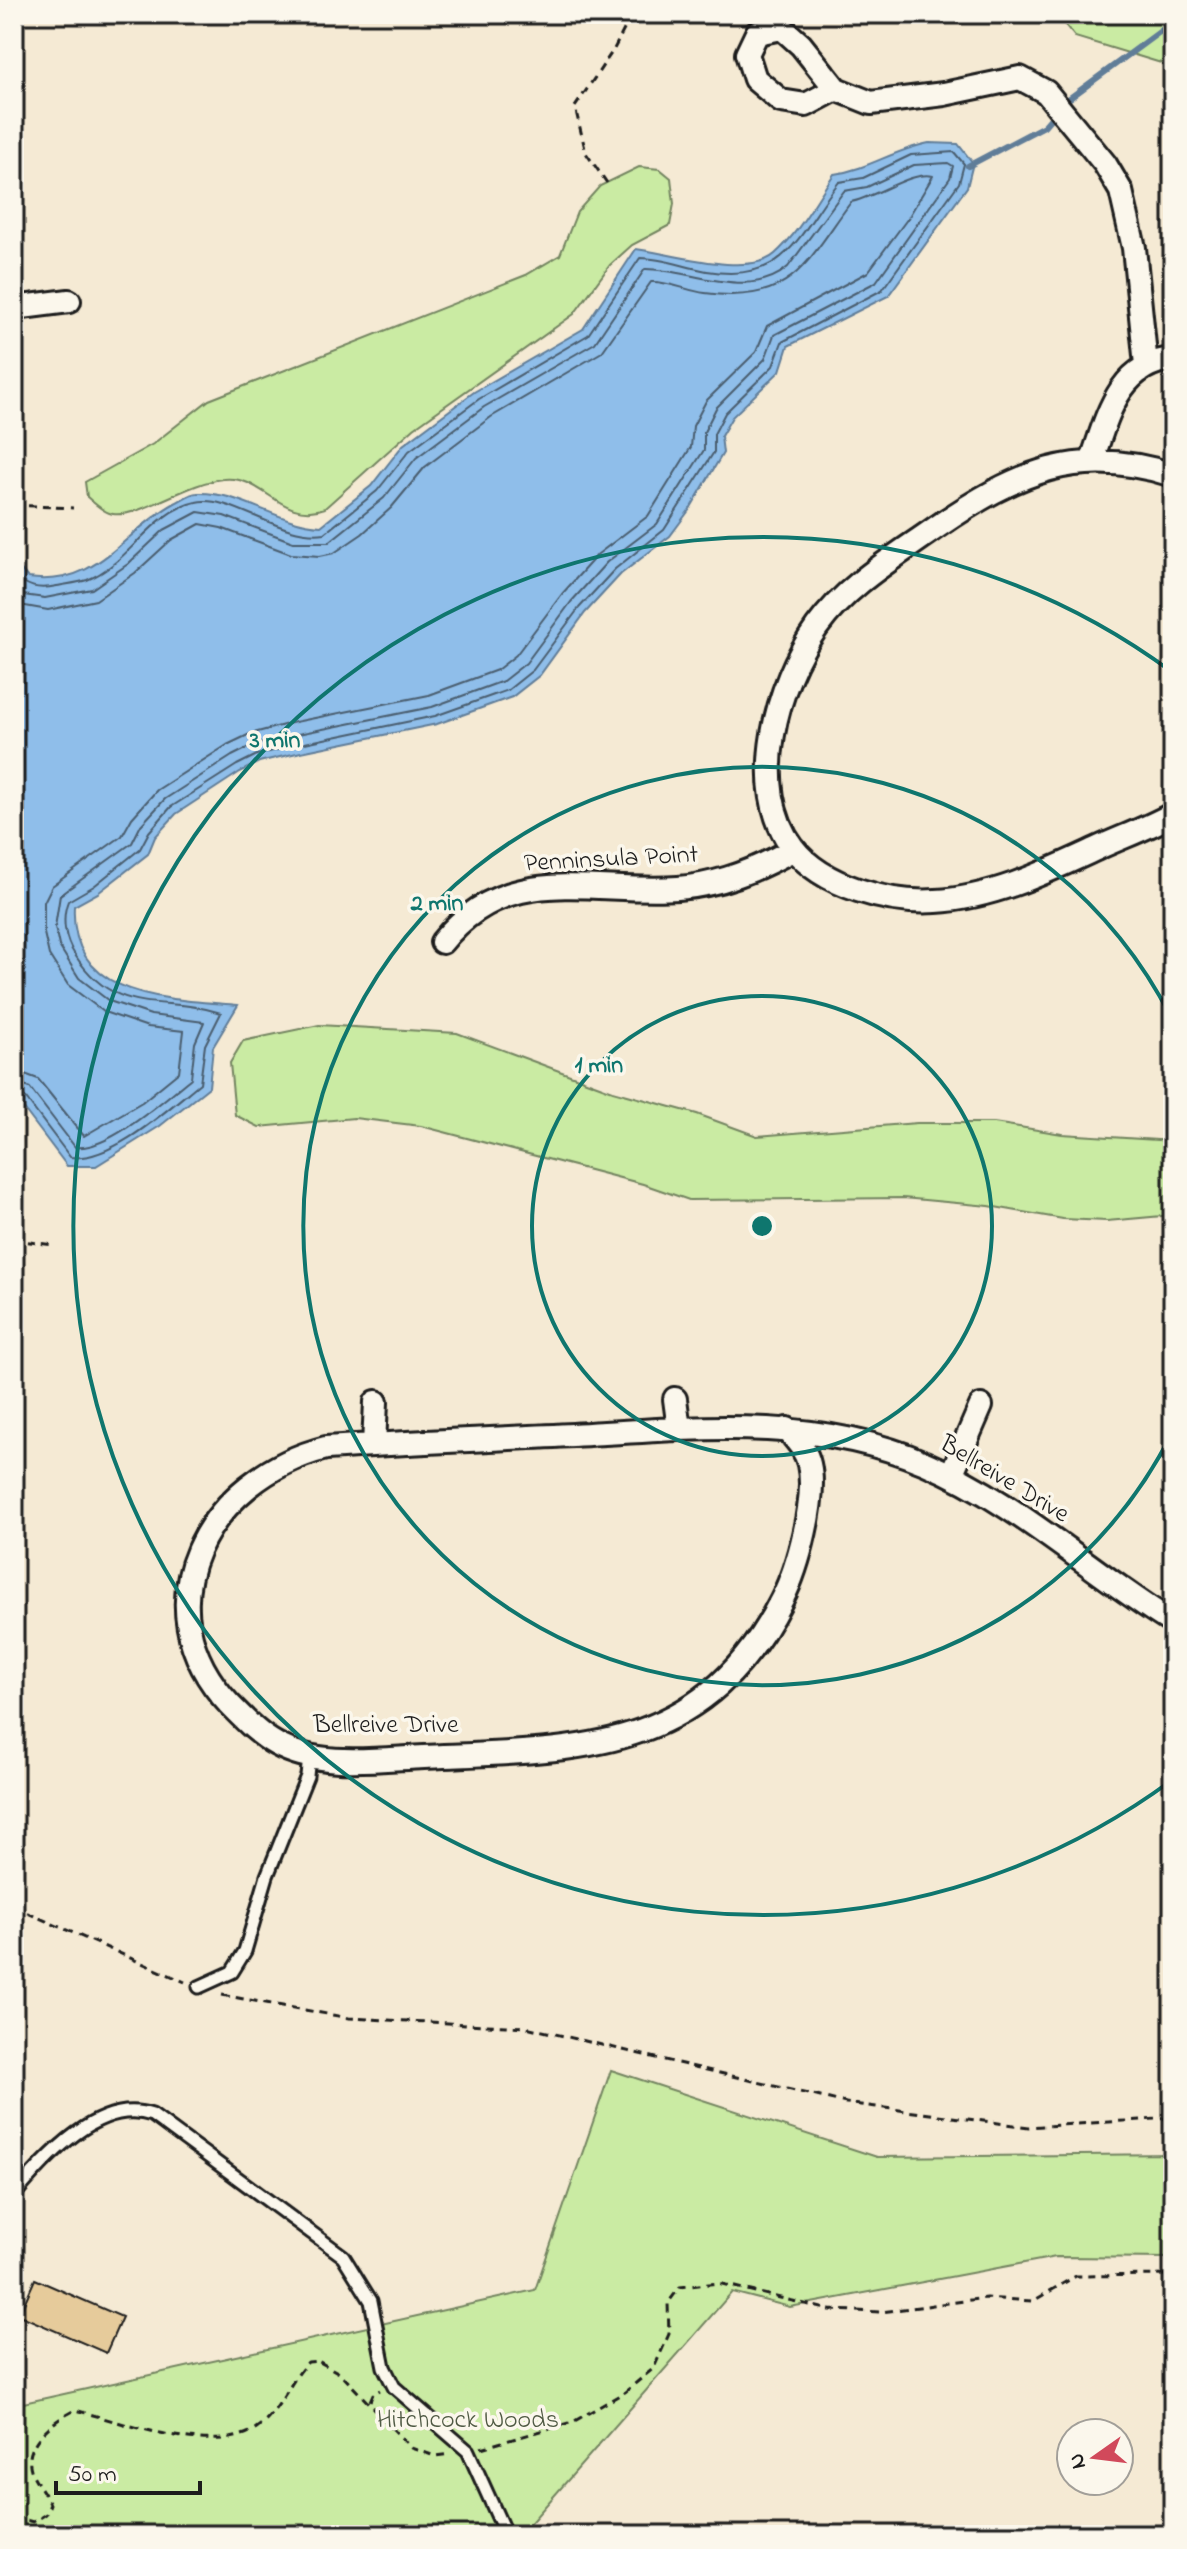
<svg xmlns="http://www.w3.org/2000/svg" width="1187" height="2549" font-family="'Indie Flower',sans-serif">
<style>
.green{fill:#caeba3;stroke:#738460;stroke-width:2}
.water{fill:#8fbeea;stroke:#617d98;stroke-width:2}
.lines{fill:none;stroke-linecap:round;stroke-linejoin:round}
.shore{stroke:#4a5d6e;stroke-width:2}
.stream{stroke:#617d98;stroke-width:6}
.building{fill:#e6cb9b;stroke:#1c1c1c;stroke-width:2}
.lane-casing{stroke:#1c1c1c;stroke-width:17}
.street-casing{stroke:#1c1c1c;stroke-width:28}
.path{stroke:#1c1c1c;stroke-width:3;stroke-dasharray:8 6;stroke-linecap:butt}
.lane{stroke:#fbf7ec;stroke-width:11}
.street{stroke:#fbf7ec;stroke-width:22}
.ring{fill:none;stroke:#0f766e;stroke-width:4}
.labels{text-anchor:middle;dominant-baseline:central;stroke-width:7;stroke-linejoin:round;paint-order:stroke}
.street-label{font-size:26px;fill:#1c1c1c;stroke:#fbf7ec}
.park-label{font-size:26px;fill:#505a44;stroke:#fbf7ec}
.centre{fill:#0f766e;stroke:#fbf7ec;stroke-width:4}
.ring-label{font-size:24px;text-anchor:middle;font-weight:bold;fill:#0f766e;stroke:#fbf7ec;stroke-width:7;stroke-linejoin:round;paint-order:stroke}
</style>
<rect width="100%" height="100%" fill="#f5ead4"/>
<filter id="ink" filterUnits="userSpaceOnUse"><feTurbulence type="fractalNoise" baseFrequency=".0125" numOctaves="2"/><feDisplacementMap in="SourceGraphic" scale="16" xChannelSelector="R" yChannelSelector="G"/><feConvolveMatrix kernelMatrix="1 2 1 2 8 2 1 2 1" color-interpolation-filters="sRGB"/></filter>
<g filter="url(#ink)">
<!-- green -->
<path class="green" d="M1064 14H1173V72L1161 63 1075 37 1066 26Z
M639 167 660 169 671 178 674 204 670 225 632 245 610 265 574 314 414 428 325 508C281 524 263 474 223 479 188 482 139 518 113 514 104 513 94 503 87 497L85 482 153 444 209 400 526 275 560 255 577 212 600 186Z
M319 1025 457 1033 613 1091 697 1114 757 1136 917 1123H994L1062 1134 1173 1141V1215L1107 1221 1063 1219 989 1206 903 1198 689 1200 643 1184 421 1126 354 1118 259 1127 235 1115 230 1063 243 1041Z
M611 2070 877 2157 1173 2154V2258L1056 2257 790 2307 732 2292 520 2535H14V2405L535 2290Z"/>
<!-- water -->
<path class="water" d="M929 143 958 144 973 163 967 187 888 296 788 346 780 371 732 417 721 436 723 453 690 509 670 536 621 574 585 613 540 675 512 697 437 724 301 752 259 762 240 772 176 814 155 837 148 854 98 893 74 906C69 1000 170 999 238 1005L213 1047 209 1087 160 1126 96 1166H67L14 1096V561L28 578C98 588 122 532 175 503 182 500 190 493 197 493 240 491 278 524 321 526L371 486 403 445 474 392 583 329 636 249C669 253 748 278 775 254 799 233 816 200 834 174 869 169 893 150 929 143Z"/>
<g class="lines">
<!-- shore -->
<path class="shore" d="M14 573C26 588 39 590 57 586 67 584 78 583 87 580 129 564 151 511 196 502 231 494 281 540 325 533L377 491 409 451 479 399 588 335 640 258C663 258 684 267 707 271 788 284 798 234 839 182L863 178 911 155 954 152 964 164 959 183 882 290 782 342 773 366 725 413 714 434V452L664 530 615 569 579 608 533 670 508 690 435 716 300 744 257 755 237 765 171 807 149 832 140 849 94 886 68 901C61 919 65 940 75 955 117 1020 165 994 221 1013L205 1045 200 1083C169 1108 111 1163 70 1157L24 1096 14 1093
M14 589 23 595 45 598 92 589 128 564 164 530 198 512 224 516 293 542H329L384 498 416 458 484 407 595 343 645 269C687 268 749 302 788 267L844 191 867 187 914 165 948 163 953 166 950 178 876 282 774 335 765 359 716 408 704 432V450L657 524 607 562 571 602 526 663 503 681 432 707 298 734 254 745 232 756 165 799 141 825 132 843 60 895 55 927 59 946 79 978 109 1001 151 1015 204 1022 195 1043 191 1078C166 1098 107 1152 75 1147L30 1088 14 1082
M14 604 48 610 96 600 135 573 171 540 200 524 221 528 291 554 320 556 334 553 362 534 391 508 425 467 491 417 602 352 651 282C669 281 687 291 705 293 793 305 806 262 851 202 874 198 913 170 933 176L908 218 868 272 767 326 756 352 706 401 693 426 691 447 648 516 598 554 562 594 516 655 497 670 429 695 295 722 250 734 227 745 157 790 132 818 122 836 52 886 44 902V933L49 955 68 985 104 1012 148 1027 184 1031 179 1072 142 1102 84 1136 38 1079 14 1070"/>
<!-- stream -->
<path class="stream" d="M1063 103 1173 22
M968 166 1044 126 1056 112"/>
</g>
<!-- building -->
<path class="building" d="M35 2279 122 2317 106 2353 19 2315Z"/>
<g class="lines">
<defs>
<path id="lane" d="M199 1987 232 1972 245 1951 267 1876 307 1776 309 1756
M14 2195C46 2158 98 2097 152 2115L343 2256 371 2301 384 2367 394 2387 468 2451 506 2535"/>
<path id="street" d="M782 28 801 45 836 89 806 105 781 101 755 79 747 54 757 33Z
M836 89 871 103 944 94 1020 78 1046 92 1105 164 1121 191 1134 248 1146 365
M14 308 69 301
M1092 460C1107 417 1119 363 1173 359
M1173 475C1079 444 1015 473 937 527 895 557 848 584 817 627 777 682 747 788 793 848 823 887 890 904 936 901 992 898 1046 872 1096 849 1122 837 1148 828 1173 814
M442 942C507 861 589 894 678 888 720 885 757 870 794 849
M675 1399 679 1429
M787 1429C796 1440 806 1450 809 1464 817 1498 798 1568 782 1599 704 1755 577 1750 424 1757 377 1759 318 1768 276 1744 258 1734 244 1719 230 1705 136 1605 208 1478 326 1448 408 1442 491 1439 573 1435 692 1428 813 1415 925 1463 1016 1501 1090 1572 1173 1623
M374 1445 376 1402
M951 1475 981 1406"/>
</defs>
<!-- lane casing -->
<use href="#lane" class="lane-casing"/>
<!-- street casing -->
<use href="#street" class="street-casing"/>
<!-- path -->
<path class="path" d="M607 183 586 153 575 107 614 49 632 14
M14 505 73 508
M14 1240 54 1245
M14 1907 185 1982
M222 1995 349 2018 526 2027 846 2103 1029 2127 1173 2118
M370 2401 373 2394 380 2390
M481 2448 573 2422 625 2392 654 2368 669 2334 668 2303 680 2287 718 2283 830 2310 881 2312 986 2298 1033 2301 1076 2276 1173 2275
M14 2517 33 2522 46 2514 50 2504C45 2493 38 2485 33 2475 19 2446 53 2421 75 2410 122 2422 218 2459 259 2426 280 2410 290 2381 308 2362L318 2361 341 2374 411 2448 435 2456 450 2454"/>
<!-- lane -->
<use href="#lane" class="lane"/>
<!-- street -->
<use href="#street" class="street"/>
</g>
</g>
<!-- distance rings -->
<g class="ring">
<circle cx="762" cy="1226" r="230"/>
<path d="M1173 1431A459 459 0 1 1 1173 1021"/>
<path d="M1172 1780A689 689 0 1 1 1172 672"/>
</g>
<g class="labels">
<!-- street labels -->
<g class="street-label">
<text transform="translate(611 860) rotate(-3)">Penninsula Point</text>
<text transform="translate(1004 1480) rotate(31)">Bellreive Drive</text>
<text x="386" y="1726">Bellreive Drive</text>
</g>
<!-- park labels -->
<g class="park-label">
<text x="468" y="2421">Hitchcock Woods</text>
</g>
</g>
<circle cx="762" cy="1226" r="12" class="centre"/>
<g class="ring-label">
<text x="275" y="747">3 min</text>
<text x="437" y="910">2 min</text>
<text x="599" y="1072">1 min</text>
</g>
<!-- margin -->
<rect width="1187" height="2549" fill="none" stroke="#fbf7ec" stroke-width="48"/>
<rect x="24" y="24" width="1139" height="2501" fill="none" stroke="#1c1c1c" stroke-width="3" filter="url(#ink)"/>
<!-- north arrow -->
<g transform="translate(1095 2457) rotate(256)"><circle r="38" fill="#fbf7ec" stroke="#a29f99" stroke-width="2"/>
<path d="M0-6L14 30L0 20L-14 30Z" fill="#d1495b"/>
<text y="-12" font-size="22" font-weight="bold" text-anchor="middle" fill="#1c1c1c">N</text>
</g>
<!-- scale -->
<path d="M56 2481v12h144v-12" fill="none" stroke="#1c1c1c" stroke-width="4"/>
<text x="68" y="2481" font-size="24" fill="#1c1c1c" stroke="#fbf7ec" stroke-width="6" paint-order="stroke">50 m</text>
</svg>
